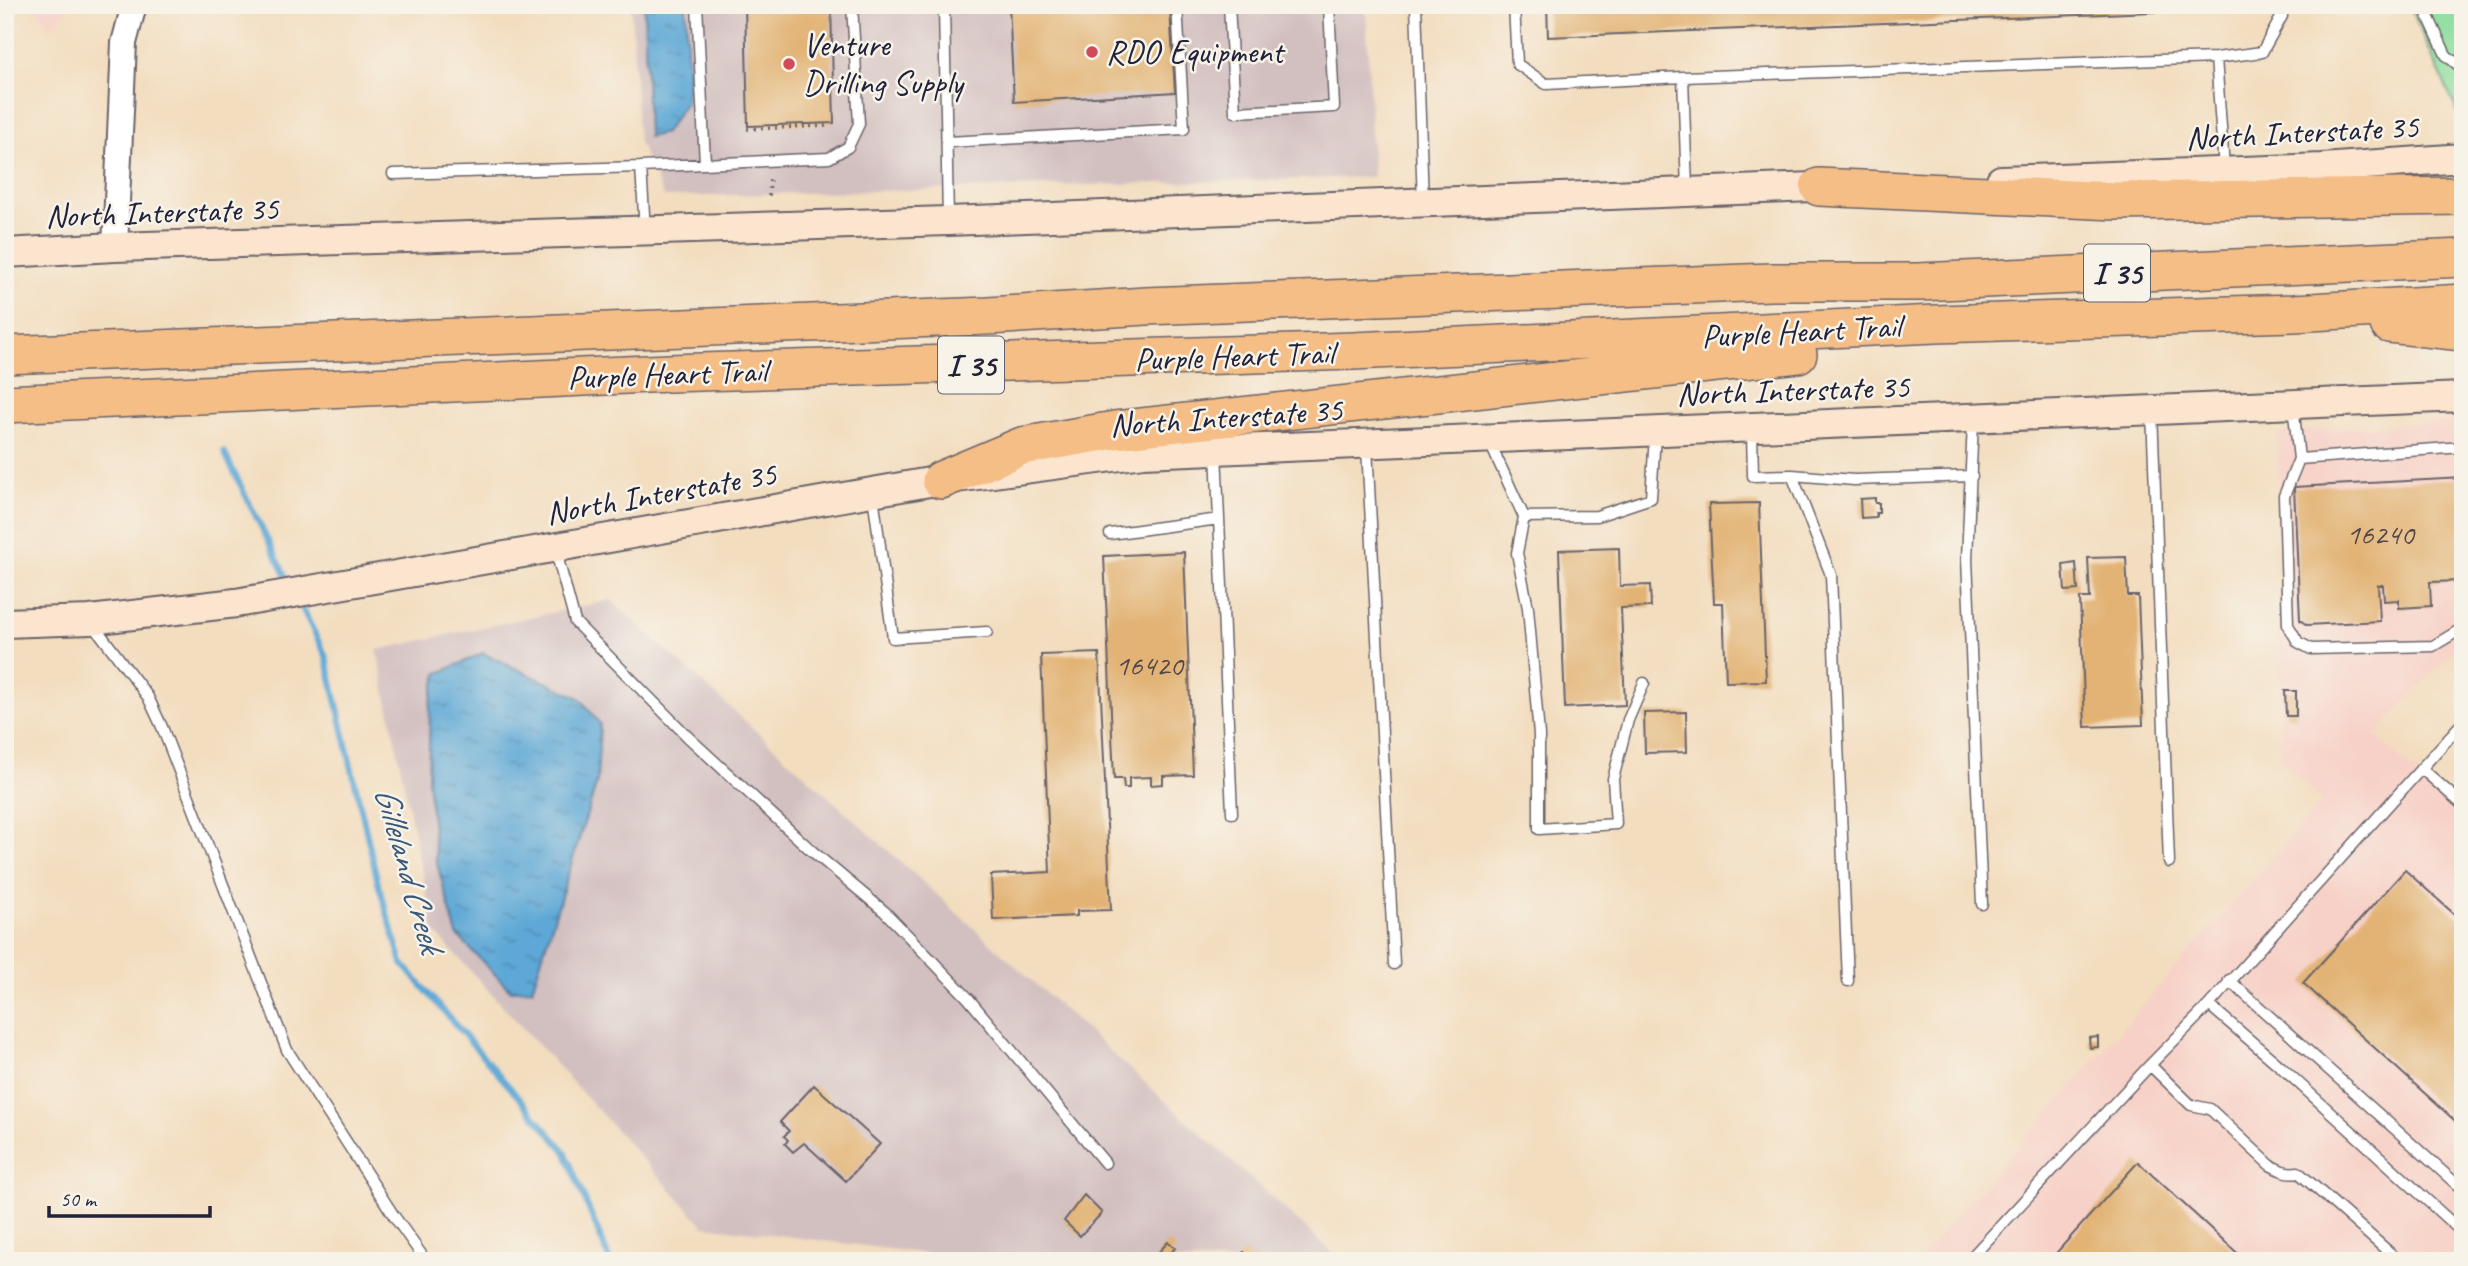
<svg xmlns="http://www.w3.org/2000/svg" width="2468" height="1266" font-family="Caveat,sans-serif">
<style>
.built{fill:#f7d1c7}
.industrial{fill:#d2bfc0}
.park{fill:#8dde9f;stroke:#58806d;stroke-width:2}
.water{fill:url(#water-ripples);stroke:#406588;stroke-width:2}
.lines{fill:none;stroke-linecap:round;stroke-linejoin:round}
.stream{stroke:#5da8d6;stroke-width:6}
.building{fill:#e2b375}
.service-casing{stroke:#6b6369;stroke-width:13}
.tertiary-casing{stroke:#6b6369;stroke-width:28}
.secondary-casing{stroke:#6b6369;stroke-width:32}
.motorway-casing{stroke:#6b6369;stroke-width:40}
.path{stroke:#6b6369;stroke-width:3.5;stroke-dasharray:2 5;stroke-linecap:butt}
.service{stroke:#fff;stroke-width:10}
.tertiary{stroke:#fff;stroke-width:24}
.secondary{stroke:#fbe5cf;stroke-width:28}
.motorway{stroke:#f5be86;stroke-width:37}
.poi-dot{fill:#d1495b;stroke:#f7f3e8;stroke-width:2.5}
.labels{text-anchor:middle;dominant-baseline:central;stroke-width:5;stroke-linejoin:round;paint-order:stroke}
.number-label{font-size:30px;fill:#52464a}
.shield{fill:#f7f3e8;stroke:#62616f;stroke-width:2}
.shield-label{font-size:32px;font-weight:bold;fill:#22223b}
.poi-label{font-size:33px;fill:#22223b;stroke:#f7f3e8;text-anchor:start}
.street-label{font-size:33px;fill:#22223b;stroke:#f7f3e8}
.water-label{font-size:35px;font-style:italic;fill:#3a5879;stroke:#f7f3e8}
</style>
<defs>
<pattern id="water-ripples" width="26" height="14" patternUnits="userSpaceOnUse" patternTransform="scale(1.75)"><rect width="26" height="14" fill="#5da8d6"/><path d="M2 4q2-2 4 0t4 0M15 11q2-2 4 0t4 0" fill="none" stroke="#4c88af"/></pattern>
</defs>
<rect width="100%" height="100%" fill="#f7f3e8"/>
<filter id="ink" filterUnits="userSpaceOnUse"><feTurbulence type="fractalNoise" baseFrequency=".0143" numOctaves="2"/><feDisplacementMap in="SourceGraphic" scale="14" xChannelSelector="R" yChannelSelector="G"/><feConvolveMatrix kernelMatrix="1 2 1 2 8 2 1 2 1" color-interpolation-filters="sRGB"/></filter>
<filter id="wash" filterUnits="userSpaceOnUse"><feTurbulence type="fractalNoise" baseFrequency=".00686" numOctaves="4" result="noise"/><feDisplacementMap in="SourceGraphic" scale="28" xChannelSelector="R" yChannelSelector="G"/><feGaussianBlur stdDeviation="1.57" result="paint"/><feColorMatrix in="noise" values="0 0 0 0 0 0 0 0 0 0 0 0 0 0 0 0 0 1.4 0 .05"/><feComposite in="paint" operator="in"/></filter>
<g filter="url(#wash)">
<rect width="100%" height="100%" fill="#f3ddbf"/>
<!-- built -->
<path class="built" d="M32 5H72L50 28Z
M2463 421V640L2375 735 2463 815V1261H1918L2322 801 2280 758 2278 433Z"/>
<!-- industrial -->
<path class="industrial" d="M631 5H1366L1373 177 664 197 638 140Z
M611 600 1342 1261H985L704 1226 434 931 377 650Z"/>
<!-- park -->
<path class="park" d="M2409 5H2463V124Z"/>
<!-- water -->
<path class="water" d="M644 5H686L688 82 686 102 665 133 648 137Z
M483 653 580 698 600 724 597 782 532 989 510 990 457 935 436 860 428 782 430 705 437 674Z"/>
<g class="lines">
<!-- stream -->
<path class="stream" d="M5 227 7 228
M224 452 291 587
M298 600 326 656 378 883 402 963 565 1151 610 1261"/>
</g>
<g id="blocks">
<!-- building -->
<path class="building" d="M745 5H831L834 123 748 126Z
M1009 5H1110L1111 13 1170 9 1175 92 1014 102Z
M1547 5H2248L2249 8 1548 37Z
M2463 478V581L2430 582 2431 606 2399 608V600L2384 601 2383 585H2378L2380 621 2307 625 2300 620 2294 487Z
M1875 498V503H1879V513H1876V517L1861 518 1860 499Z
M1759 503 1766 681 1726 682 1723 603H1714L1709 504Z
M1619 548 1620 586 1650 585 1651 607 1621 608 1625 705 1565 708 1559 550Z
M1184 552 1193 775 1163 776V784L1151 785V777L1129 778V788H1124L1123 779H1114L1104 556Z
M2126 557 2128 596H2138L2143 725 2085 727 2080 598H2090L2088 558Z
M2076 563 2078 590 2065 591 2063 565Z
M1099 653 1111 910 1077 911V916L993 920 991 875 1050 872 1041 655Z
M2285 691H2296V716H2286Z
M1686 712 1687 752 1645 753 1644 713Z
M2405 870 2463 922V1128L2303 983Z
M2098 1037V1047L2090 1048 2089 1038Z
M814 1085 880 1144 846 1181 804 1143 793 1152 785 1144 788 1140 784 1136 789 1131 780 1122Z
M2138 1162 2246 1261H2049Z
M1084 1195 1102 1213 1080 1236 1064 1221Z
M1168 1242 1175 1248 1170 1254 1178 1261H1163L1156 1255Z
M1244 1252 1253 1261H1235Z"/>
</g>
</g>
<g filter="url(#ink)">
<use href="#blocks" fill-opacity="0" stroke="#6b6369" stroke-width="2"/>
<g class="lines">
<defs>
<path id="service" d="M697 5 705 163
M944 5 948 220
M1229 5 1235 112 1334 107 1329 5
M1416 5 1423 201
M1514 5 1517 64 1546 84 1683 77 2216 58 2262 52 2282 16V5
M2423 5 2446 55 2463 69
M2216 58 2224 168
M1683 77 1687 189
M948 142 1184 129 1177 5
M393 174 641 167
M645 230 641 167 829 158 848 147 859 124 852 5
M2293 405 2299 459 2284 496 2288 625 2298 642 2311 649 2433 646 2463 628
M2152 411 2169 862
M1973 422 1967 559 1982 904
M1752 431 1753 476 1792 475 1831 575 1848 981
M1489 441 1524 517
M1367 447 1394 964
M1216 451 1232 813
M2299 459 2463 447
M1792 475 1854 480 1972 476
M873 496 893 638 987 632
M1110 534 1219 519
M555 548 575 622 688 737 812 851 885 912 968 998 1105 1163
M92 623 148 697 162 727 287 1050 394 1216 426 1261
M1644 683 1628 720 1613 779 1616 824 1539 829V735L1528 608 1517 553 1524 517 1597 516 1651 498 1655 435
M2421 768 2463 805
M2229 980 2463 1190
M2209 1005 2463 722
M2150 1065 2209 1005 2281 1067 2463 1233
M1968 1261 2150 1065 2191 1105 2210 1109 2270 1165C2279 1170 2287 1174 2298 1172L2399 1261"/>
<path id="tertiary" d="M115 247 124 43 134 5"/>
<path id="secondary" d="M2001 180 2322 168 2463 158
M5 253 115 247 948 221 1838 186
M5 623 90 620 236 603 941 480 1143 453 2463 397"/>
<path id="motorway" d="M1819 187 2115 201 2463 196
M2389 324 2463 332
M5 355 988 316 1146 306 1771 282H1918L2463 258
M5 404 669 373 1353 351 1936 324 2294 313 2463 303
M941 480 1022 446 1115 430 1798 354"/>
</defs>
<!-- service casing -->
<use href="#service" class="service-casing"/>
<!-- tertiary casing -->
<use href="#tertiary" class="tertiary-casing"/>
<!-- secondary casing -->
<use href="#secondary" class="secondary-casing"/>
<!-- motorway casing -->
<use href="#motorway" class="motorway-casing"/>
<!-- path -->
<path class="path" d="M747 129 828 126
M769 196 770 177"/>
<!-- service -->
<use href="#service" class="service"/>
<!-- tertiary -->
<use href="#tertiary" class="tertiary"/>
<!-- secondary -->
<use href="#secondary" class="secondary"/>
<!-- motorway -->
<use href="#motorway" class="motorway"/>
</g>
</g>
<!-- markers -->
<g class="poi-dot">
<circle cx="1092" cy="52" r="7"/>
<circle cx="789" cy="64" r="7"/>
</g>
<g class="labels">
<!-- number labels -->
<g class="number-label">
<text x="2380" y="534">16240</text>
<text x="1149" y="665">16420</text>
</g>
<!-- shield labels -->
<g class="shield">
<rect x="2084" y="244.5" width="66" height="57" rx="5"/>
<rect x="938" y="336.5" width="66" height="57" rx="5"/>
</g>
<g class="shield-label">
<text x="2117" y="273">I 35</text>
<text x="971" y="365">I 35</text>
</g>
<!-- poi labels -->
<g class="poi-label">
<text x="803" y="45">Venture<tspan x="803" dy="38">Drilling Supply</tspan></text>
<text x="1106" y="52">RDO Equipment</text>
</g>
<!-- street labels -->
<g class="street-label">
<text transform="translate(2302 132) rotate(-3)">North Interstate 35</text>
<text transform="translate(162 212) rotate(-2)">North Interstate 35</text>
<text transform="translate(1801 331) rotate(-3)">Purple Heart Trail</text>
<text transform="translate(1234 356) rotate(-2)">Purple Heart Trail</text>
<text transform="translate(667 374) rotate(-2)">Purple Heart Trail</text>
<text transform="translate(1793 390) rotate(-2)">North Interstate 35</text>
<text transform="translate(1226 417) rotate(-4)">North Interstate 35</text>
<text transform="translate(661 493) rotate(-10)">North Interstate 35</text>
</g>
<!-- water labels -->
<g class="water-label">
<text transform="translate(409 869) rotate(74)">Gilleland Creek</text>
</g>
</g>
<!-- margin -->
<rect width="2468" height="1266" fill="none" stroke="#f7f3e8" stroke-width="28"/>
<!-- scale -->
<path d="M49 1206v10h161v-10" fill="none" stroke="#22223b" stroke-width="3.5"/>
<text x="60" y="1206" font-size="21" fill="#22223b" stroke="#f7f3e8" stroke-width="5" paint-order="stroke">50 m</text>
</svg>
